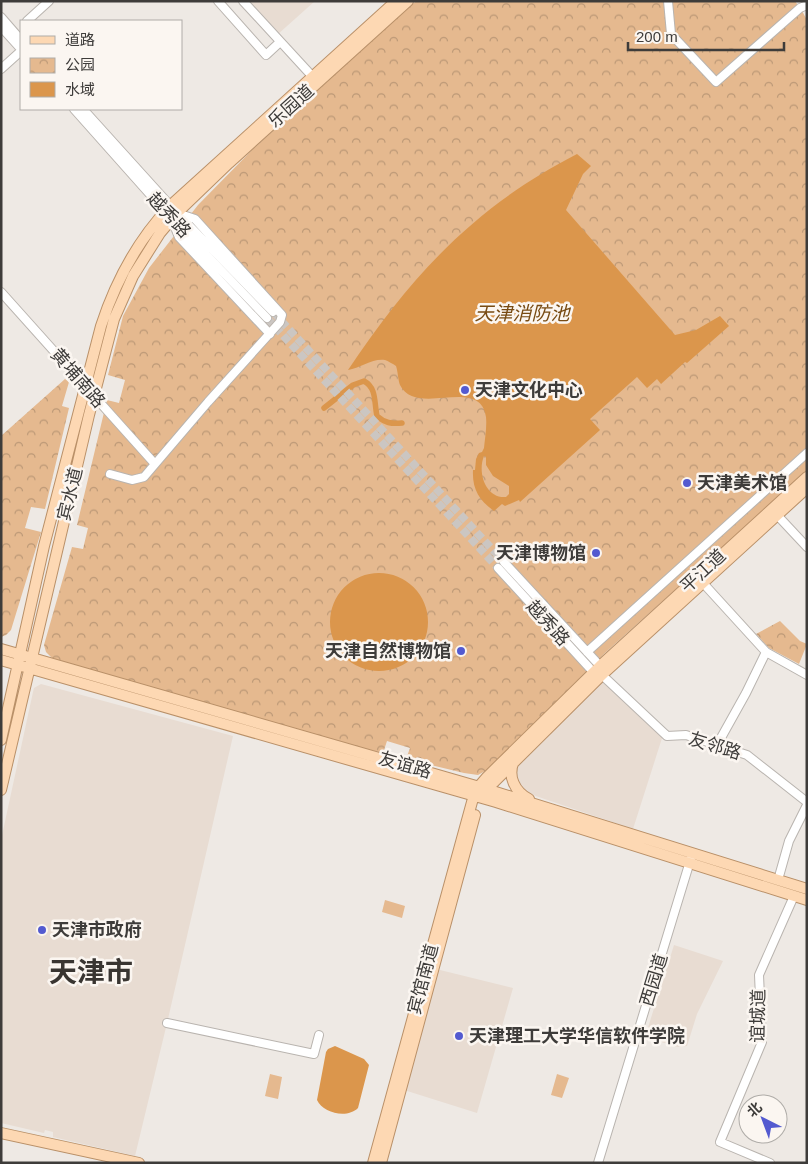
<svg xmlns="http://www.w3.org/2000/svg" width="808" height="1164" font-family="Arial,'Noto Sans SC',sans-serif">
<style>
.built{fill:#e8dcd2}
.green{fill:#e5b98f}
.park{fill:url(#park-crowns)}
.water{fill:#db964c;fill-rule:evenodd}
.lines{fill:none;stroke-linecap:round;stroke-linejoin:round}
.canal{stroke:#db964c;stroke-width:5.5}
.minor-tunnel{stroke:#cbc6c2;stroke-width:8;stroke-dasharray:8 4;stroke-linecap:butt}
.minor-casing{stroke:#b9b4af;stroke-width:10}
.major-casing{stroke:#b99068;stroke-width:12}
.minor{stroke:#fff;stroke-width:8}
.major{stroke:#fdd8b3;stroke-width:10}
.poi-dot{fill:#535ad0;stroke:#fbf6f1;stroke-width:2}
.labels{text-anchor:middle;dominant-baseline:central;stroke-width:5;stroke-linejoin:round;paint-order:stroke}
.street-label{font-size:18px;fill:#3e3c3a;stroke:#fbf6f1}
.poi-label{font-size:18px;font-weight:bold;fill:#3e3c3a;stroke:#fbf6f1;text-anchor:start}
.water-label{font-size:19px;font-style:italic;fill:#784b13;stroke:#fbf6f1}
.town-label{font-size:28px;font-weight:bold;fill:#393531;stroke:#fbf6f1}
</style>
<defs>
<pattern id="park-crowns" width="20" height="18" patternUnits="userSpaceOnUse" patternTransform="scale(1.25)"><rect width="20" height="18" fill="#e5b98f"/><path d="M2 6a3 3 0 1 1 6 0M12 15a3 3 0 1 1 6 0" fill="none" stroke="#bb9876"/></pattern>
</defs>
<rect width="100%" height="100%" fill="#eee9e4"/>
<!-- built -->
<path class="built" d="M247 1H315L277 35Z
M604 681 663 735 633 829 521 791 516 767Z
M41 684 233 736 168 1019 135 1156 53 1137V1132L45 1130 44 1133 1 1123V840L33 692 34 688Z
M674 945 723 961 697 1014 687 1046 678 1047 645 1037Z
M436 969 513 988 477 1113 404 1090Z"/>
<!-- green -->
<path class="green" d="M385 900 405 906 402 918 382 912Z
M270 1074 282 1077 278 1099 265 1096Z
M557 1074 569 1078 562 1098 551 1095Z"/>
<!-- park -->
<path class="park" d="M416 1H795L802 11 807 20V471L606 652 487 770 478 775 464 773 406 759 410 748 387 741 383 753C271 727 161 691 52 658L46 652 44 645 72 547 83 549 88 528 77 525 107 400 119 403 125 380 108 375 123 316 149 268 198 205 252 150Z
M65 379 69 382 62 406 69 408 45 509 31 507 25 528 41 532 11 630 6 635 1 637V436Z
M780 621 800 641 807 644 799 664 769 648 756 634Z"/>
<!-- water -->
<path class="water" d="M577 154 591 166 583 174 566 210 675 335 696 330 720 316 729 326 687 363 685 362 661 384 657 379 647 388 637 377 590 419 600 430 520 502 519 500 505 506 502 504 494 511C479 500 472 489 473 470H475L476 459 479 453 482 452 484 448C485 438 487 427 486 417 480 375 416 418 400 385 398 380 398 372 396 366 393 364 388 361 385 360 373 358 360 368 348 370 412 275 474 207 577 154ZM484 456 486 457V465L493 476 509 486V494L506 497C486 499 477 473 484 456Z
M330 622a49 49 0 1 1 98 0a49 49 0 1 1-98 0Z
M335 1046 364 1059 369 1065 358 1108C347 1119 323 1113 317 1100L326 1052 328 1049Z"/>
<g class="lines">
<!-- canal -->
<path class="canal" d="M324 408 353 385 364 381C377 388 374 403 377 416 385 423 391 424 402 423"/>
<!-- minor-tunnel -->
<path class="minor-tunnel" d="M273 312 504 562
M267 318 498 568"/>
<defs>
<path id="minor" d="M218 1 266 55 280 42
M243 1 312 76
M668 1 671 34 716 82 800 8 807 5
M1 17 21 40
M27 21 49 1
M1 27 21 49
M1 69 21 51
M74 109 171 218 267 318
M83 109 177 213 273 312
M174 225 179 237 270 334
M1 292 155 464
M110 474 132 480 144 477 208 402 280 322 282 315 195 219 177 213
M777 515 807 547
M504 562 602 668
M498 568 596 675
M703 583 766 652 807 675
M587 652 807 453
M602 675 667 736 686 735 747 755 807 802
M717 745 746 693 766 652
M778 880 789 841 807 805
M167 1023 314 1054 319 1035
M598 1163 691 858
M770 1163 720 1142 762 1042 759 975 794 896"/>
<path id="major" d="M1 649 483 788 807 889
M1 660 496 802 807 900
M1 740 44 546 101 326C116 280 137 241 170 206L396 1
M514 761C507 776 515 792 529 799
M1 790 89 415 114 319 133 276 160 233 177 213 229 163 408 1
M484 792 605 672 807 488
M1 1133 139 1163
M373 1163 475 791 487 777 600 666 807 477
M381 1163 475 815"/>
</defs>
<!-- minor casing -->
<use href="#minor" class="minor-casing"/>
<!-- major casing -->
<use href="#major" class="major-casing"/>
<!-- minor -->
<use href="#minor" class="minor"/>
<!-- major -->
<use href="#major" class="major"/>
</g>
<!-- markers -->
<g class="poi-dot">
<circle cx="465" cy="390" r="5"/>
<circle cx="687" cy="483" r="5"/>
<circle cx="596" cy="553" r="5"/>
<circle cx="461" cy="651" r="5"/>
<circle cx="42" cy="930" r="5"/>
<circle cx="459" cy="1036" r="5"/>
</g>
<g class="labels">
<!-- street labels -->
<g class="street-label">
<text transform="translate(291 106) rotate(-42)">乐园道</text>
<text transform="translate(169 215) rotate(47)">越秀路</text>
<text transform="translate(78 378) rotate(49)">黄埔南路</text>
<text transform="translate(70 494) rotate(-76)">宾水道</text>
<text transform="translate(703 571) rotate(-43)">平江道</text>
<text transform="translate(548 623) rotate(48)">越秀路</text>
<text transform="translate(715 746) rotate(17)">友邻路</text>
<text transform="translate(405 765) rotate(16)">友谊路</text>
<text transform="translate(423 979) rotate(-75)">宾馆南道</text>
<text transform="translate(654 980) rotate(-73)">西园道</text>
<text transform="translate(758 1016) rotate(-89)">谊城道</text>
</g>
<!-- poi labels -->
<g class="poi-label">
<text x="475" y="390">天津文化中心</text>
<text x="697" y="483">天津美术馆</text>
<text x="586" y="553" text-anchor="end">天津博物馆</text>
<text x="451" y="651" text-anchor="end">天津自然博物馆</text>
<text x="52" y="930">天津市政府</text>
<text x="469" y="1036">天津理工大学华信软件学院</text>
</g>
<!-- water labels -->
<g class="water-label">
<text x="522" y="313">天津消防池</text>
</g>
<!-- town labels -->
<g class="town-label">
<text x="91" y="972">天津市</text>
</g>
</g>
<!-- border -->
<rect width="808" height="1164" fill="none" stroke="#3e3c3a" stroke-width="5"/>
<!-- legend -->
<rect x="20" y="20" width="162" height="90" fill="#fbf6f1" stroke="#afaca8"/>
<rect x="30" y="36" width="25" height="8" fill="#fdd8b3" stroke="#afaca8"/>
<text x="65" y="45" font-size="15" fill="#3e3c3a">道路</text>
<rect x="30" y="58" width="25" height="15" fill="url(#park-crowns)" stroke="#afaca8"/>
<text x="65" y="70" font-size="15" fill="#3e3c3a">公园</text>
<rect x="30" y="82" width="25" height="15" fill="#db964c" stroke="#afaca8"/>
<text x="65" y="95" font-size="15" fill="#3e3c3a">水域</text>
<!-- north arrow -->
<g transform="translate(763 1119) rotate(318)"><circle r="24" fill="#fbf6f1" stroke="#afaca8"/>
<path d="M0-4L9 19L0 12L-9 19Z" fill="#535ad0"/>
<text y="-8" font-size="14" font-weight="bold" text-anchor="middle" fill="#3e3c3a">北</text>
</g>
<!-- scale -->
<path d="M628 42v8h156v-8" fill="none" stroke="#3e3c3a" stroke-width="2.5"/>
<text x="636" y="42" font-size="15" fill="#3e3c3a" stroke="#fbf6f1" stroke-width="4" paint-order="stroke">200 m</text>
</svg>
